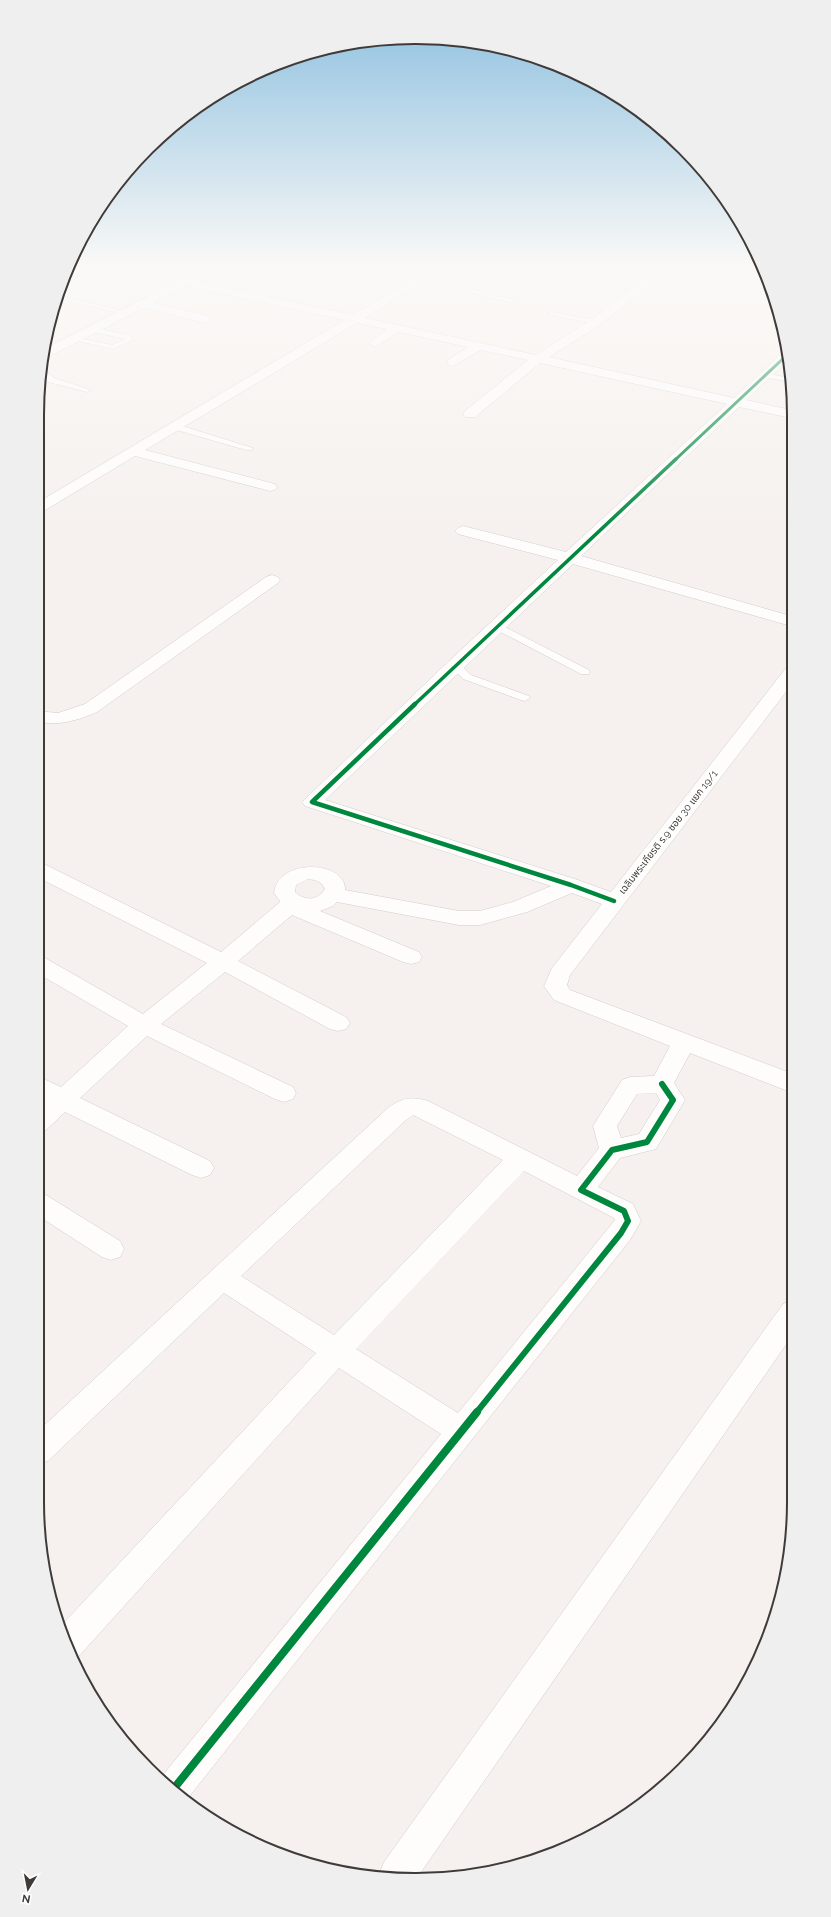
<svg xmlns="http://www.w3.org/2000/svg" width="831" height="1917" font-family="Raleway,'Noto Sans Thai',sans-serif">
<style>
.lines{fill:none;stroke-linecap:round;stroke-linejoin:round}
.canal{fill:#a0d0d1;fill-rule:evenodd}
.lane-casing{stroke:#d1cdcb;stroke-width:1}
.street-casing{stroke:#d1cdcb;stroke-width:1}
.path{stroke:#dbd9d8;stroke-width:1.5;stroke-dasharray:1.5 1.5;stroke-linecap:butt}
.lane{fill:#fefdfc;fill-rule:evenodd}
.street{fill:#fefdfc;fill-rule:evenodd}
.cycleway-far4-casing{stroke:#fff;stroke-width:4.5}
.cycleway-far3-casing{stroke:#fff;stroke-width:5.5}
.cycleway-far2-casing{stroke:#fff;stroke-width:7}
.cycleway-far1-casing{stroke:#fff;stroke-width:8}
.cycleway-casing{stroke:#fff;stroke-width:10}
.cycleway-far4{stroke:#00873e;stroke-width:3}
.cycleway-far3{stroke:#00873e;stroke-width:3.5}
.cycleway-far2{stroke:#00873e;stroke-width:4.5}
.cycleway-far1{stroke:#00873e;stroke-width:6}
.cycleway{stroke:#00873e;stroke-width:8}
.labels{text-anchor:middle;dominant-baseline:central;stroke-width:3;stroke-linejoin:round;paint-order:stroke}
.street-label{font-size:10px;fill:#3f3b39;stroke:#fff}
.rim{fill:none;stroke:#3f3b39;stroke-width:2}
</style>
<rect width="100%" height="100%" fill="#f6f1ee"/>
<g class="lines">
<!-- canal -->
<path class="canal" d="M82 266H96L67 285H61L65 276Z"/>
<defs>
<path id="lane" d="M486 266H501L502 268 499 270Z
M422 277 515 300 516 301 513 303 420 280 419 279Z
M57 297H66L128 312 125 314 66 301H56Z
M552 312 596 320 600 322 596 324 550 315 548 314Z
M90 327 130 335 133 340 113 349 69 339 73 337 112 345 125 339 90 331Z
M45 370 54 378 91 390 87 392 48 382 43 376Z
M763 373 791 378V382L763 377Z
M173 425H179L253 448 252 450H246L173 429Z
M497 623 589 670 590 672 589 674H581L493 628 492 626 493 624Z
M455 662 459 663 471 675 529 696 530 698 525 701 521 700 463 679 450 665Z"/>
<path id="street" d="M209 266H224L197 281 353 315 434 266H448L365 318 536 355 592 319 660 266H673L600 325 549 357 734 398 784 351H787L789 360 746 400 791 410V418L739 407 581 556 791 616V626L573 564 325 800 578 880 611 892 786 668 792 667V684L570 975 567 985 570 990 793 1074V1093L690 1053 674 1083 685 1100 656 1149 620 1158 598 1187 633 1204 641 1221 630 1240 188 1798 162 1776 163 1775 441 1434 339 1368 79 1656 73 1658 59 1628 316 1353 224 1293 48 1461 37 1464V1432L388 1108C402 1098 411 1096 428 1101L577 1176 599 1148 593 1126 622 1080 630 1077 654 1076 670 1046 554 1000 544 986 552 968 602 904 572 893 527 912 480 925H459L337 902 333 906 320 911 419 952 422 957 419 962 411 964 403 962 292 915 238 961 346 1017 350 1023 346 1029 338 1031 330 1029 225 972 161 1024 293 1087 296 1093 293 1099 284 1102 275 1099 147 1036 80 1098 210 1161 214 1168 210 1175 201 1178 192 1175 65 1112 46 1130 37 1132V1109L45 1101 37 1096V1076L61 1087 128 1026 37 973V956L45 958 143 1014 207 963 37 877V863L44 864 221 952 279 903 280 901 274 893C278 857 347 861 345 890L459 911H480L513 902 551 886 305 806 302 802 449 661 558 560 458 534 455 531 458 528 463 526 566 552 727 404 540 363 475 417H465L463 414 465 411 528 360 481 350 453 366 449 365 447 362 449 359 468 347 399 332 375 347 369 343 387 329 357 323 145 450 275 484 277 487 275 490 270 491 135 456 42 512 37 513V503L344 320 187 286 153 303 209 316 211 319 209 322 205 323 144 308 52 355H47L48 347ZM308 879C315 880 322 881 325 889 318 901 304 901 295 892L296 885ZM656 1093 660 1100 639 1134 621 1138 617 1126 637 1094ZM413 1115 503 1160 334 1335 241 1276 406 1120ZM524 1171 614 1218 615 1220 458 1413 356 1349Z
M695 266H721L766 274 768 281 700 269Z
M272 575 278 577 280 580 278 583 97 712C78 720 58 727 37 721V711L58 713 85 704 266 577Z
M37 1192 46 1195 120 1241 124 1249 120 1257 111 1260 102 1257 37 1215Z
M793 1300 794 1333 419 1875 379 1874 384 1862 783 1304Z"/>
</defs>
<!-- lane casing -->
<use href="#lane" class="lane-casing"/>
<!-- street casing -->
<use href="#street" class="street-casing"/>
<!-- path -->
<path class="path" d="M66 274 79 266"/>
<!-- lane -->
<use href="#lane" class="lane"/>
<!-- street -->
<use href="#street" class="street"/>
<defs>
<path id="cycleway-far4" d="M675 460 788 354"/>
<path id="cycleway-far3" d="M414 705 676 459"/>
<path id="cycleway-far2" d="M415 704 312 802 571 885 614 901"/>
<path id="cycleway-far1" d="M476 1413 621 1233 628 1221 624 1211 581 1190 612 1150 647 1142 673 1100 662 1084"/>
<path id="cycleway" d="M175 1787 477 1412"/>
</defs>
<!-- cycleway-far4 casing -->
<use href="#cycleway-far4" class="cycleway-far4-casing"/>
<!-- cycleway-far3 casing -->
<use href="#cycleway-far3" class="cycleway-far3-casing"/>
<!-- cycleway-far2 casing -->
<use href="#cycleway-far2" class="cycleway-far2-casing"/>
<!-- cycleway-far1 casing -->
<use href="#cycleway-far1" class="cycleway-far1-casing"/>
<!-- cycleway casing -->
<use href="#cycleway" class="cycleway-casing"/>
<!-- cycleway-far4 -->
<use href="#cycleway-far4" class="cycleway-far4"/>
<!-- cycleway-far3 -->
<use href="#cycleway-far3" class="cycleway-far3"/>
<!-- cycleway-far2 -->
<use href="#cycleway-far2" class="cycleway-far2"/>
<!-- cycleway-far1 -->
<use href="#cycleway-far1" class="cycleway-far1"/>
<!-- cycleway -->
<use href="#cycleway" class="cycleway"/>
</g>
<!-- sky -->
<linearGradient id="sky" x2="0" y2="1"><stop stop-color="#8bbfdf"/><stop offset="0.5" stop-color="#fbf9f7"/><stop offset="1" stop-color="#fbf9f7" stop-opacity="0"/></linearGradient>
<rect width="831" height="535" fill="url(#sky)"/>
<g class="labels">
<!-- street labels -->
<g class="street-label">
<text transform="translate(668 832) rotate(-52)">เฉลิมพระเกียรติ ร.9 ซอย 30 แยก 19/1</text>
</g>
</g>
<!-- crop -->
<path d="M0 0H831V1917H0ZM415 44H416A371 371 0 0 1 787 415V1502A371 371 0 0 1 416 1873H415A371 371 0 0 1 44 1502V415A371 371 0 0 1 415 44Z" fill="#f0efef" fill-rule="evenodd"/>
<path class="rim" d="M415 44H416A371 371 0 0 1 787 415V1502A371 371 0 0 1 416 1873H415A371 371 0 0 1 44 1502V415A371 371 0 0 1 415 44Z"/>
<!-- north arrow -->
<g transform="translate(28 1889) rotate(190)" stroke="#ffffff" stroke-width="3" paint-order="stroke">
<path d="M0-3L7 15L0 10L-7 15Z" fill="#3f3b39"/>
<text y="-6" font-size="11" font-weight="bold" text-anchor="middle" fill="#3f3b39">N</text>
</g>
</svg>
